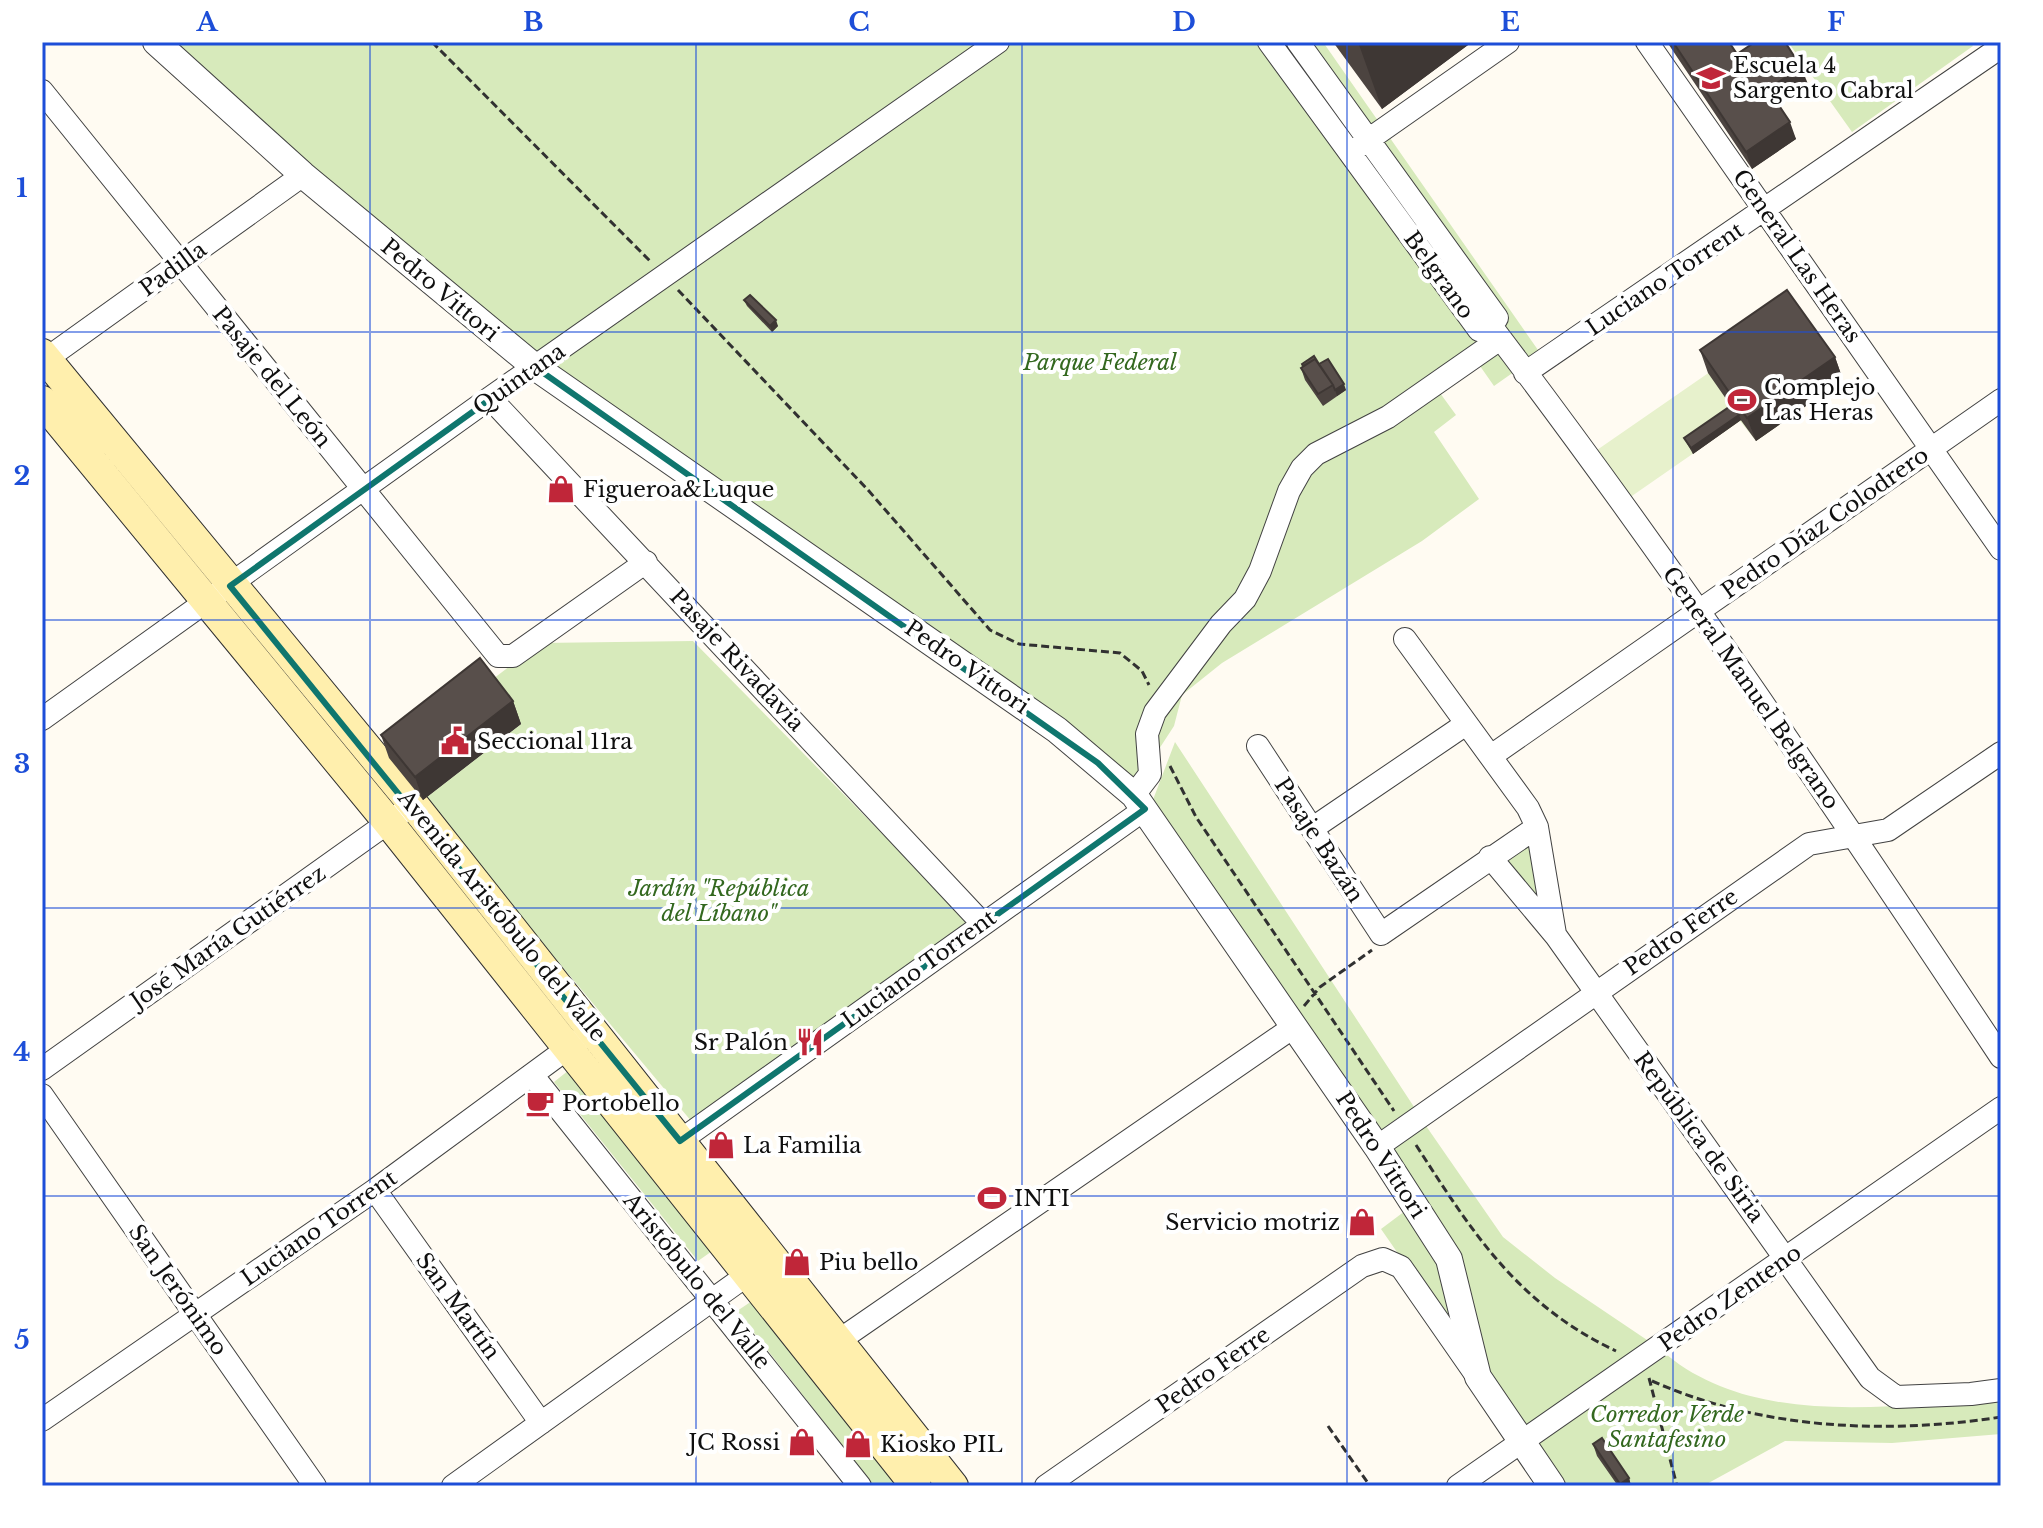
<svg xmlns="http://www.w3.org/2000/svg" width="2043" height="1528" font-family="'Libre Baskerville',serif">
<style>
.green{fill:#d7eabb}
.pitch{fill:#e7f1cc}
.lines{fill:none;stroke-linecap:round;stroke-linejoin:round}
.minor-casing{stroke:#424242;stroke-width:24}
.tertiary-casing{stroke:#424242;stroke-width:28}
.secondary-casing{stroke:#313131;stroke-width:32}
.path{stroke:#313131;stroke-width:3;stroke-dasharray:8 4;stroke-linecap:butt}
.minor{stroke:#fff;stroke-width:22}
.tertiary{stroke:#fff;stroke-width:26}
.secondary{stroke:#ffefad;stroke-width:30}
.wall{fill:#4c4440}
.shaded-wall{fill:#3e3734}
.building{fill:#584f4b;stroke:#3e3734;stroke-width:2}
.marked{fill:none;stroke:#0f766e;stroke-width:6;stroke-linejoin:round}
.grid{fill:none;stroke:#1d4ed8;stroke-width:2;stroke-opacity:0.55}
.labels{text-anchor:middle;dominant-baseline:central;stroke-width:8;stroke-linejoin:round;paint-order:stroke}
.poi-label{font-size:22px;fill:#0f0f0f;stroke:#fff;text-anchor:start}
.street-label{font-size:22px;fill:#0f0f0f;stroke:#fff}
.park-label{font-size:22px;font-style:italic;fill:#33681f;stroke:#fff}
.neatline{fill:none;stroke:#1d4ed8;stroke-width:3}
.grid-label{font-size:26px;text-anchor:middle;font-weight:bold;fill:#1d4ed8}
</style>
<rect width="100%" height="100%" fill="#fffbf2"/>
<!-- green -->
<path class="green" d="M168 42H1323L1545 360 1511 374 1494 386 1480 366 1440 393 1456 415 1434 432 1479 499 1422 541 1222 663 1182 695 1174 726 1135 786 519 344Z
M1788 42H1970L1973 46 1852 132Z
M693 641 968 921 692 1122 423 800 521 724 489 682 540 643Z
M1175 742 1416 1110 1377 1138 1151 805Z
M1536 829 1548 924 1493 858Z
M569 1070 715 1249 698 1261 554 1082Z
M1424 1123 1503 1237 1555 1278 1650 1342 1526 1425 1489 1371 1385 1151Z
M1405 1211 1440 1262 1465 1350 1381 1229Z
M755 1299 897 1480 890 1486H874L737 1311Z
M1667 1355C1756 1428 1895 1406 2001 1397V1434L1892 1443 1785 1441 1703 1486H1566L1538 1444Z"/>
<!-- pitch -->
<path class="pitch" d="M1795 313 1843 380 1756 441 1740 421 1629 498 1597 450Z"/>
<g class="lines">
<defs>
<path id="minor" d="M1269 42 1479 330 1491 326 1497 318 1298 42
M1647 42 2001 549
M42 91 498 656H513L646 562
M1358 147 1508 42
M1491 326C1671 562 1837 810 2001 1057
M42 362 303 175
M1525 373 2001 47
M490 398 982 923
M1405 639 1528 808 1537 827 1555 934
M42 719 490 398 998 42
M1258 746 1381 934 1537 827
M1491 756 2001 400
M1134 795 1150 774 1147 734 1155 712 1221 624 1245 599 1260 571 1289 491 1302 468 1316 454 1388 417 1500 339
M1313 828 1466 724
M1490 857 1556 936 1870 1378 1896 1397 1971 1394 2001 1390
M42 1069 400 814
M533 1076 860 1486
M42 1095 315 1486
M1377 1147 1809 844 1888 830 2001 753
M667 1150 1145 809
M375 1190 541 1423
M828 1348 1295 1026
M42 1420 375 1190 579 1040
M453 1486 761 1265
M1046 1486 1362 1266 1383 1259 1401 1267 1474 1372
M1458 1486 2001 1108"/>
<path id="tertiary" d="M156 42 303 175 535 367 1057 730 1134 795 1377 1147 1449 1259 1478 1377 1552 1486"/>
<path id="secondary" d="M42 354 413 804 953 1486
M42 401 389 823 916 1486"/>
</defs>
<!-- minor casing -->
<use href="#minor" class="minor-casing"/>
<!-- tertiary casing -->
<use href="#tertiary" class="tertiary-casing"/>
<!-- secondary casing -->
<use href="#secondary" class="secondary-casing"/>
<!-- path -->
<path class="path" d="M432 42 650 261
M678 290 868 490 990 630 1019 644 1120 653 1142 671 1149 685
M1170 766 1196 817 1394 1111
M1304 1006 1320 987 1372 950
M1416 1145C1473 1233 1517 1304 1616 1351
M1649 1378 1677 1486
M1652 1381C1760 1429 1884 1435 2001 1417
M1328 1426 1370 1486"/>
<!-- minor -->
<use href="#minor" class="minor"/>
<!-- tertiary -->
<use href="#tertiary" class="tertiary"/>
<!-- secondary -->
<use href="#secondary" class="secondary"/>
</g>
<!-- wall -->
<path class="wall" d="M1333 42H1472L1382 109Z
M1667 42H1729L1737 54 1808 84 1778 104 1796 139 1752 169Z
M744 300 778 326 772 332 747 306Z
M1700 350 1835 357 1843 380 1756 441 1740 419 1741 420 1693 454 1684 438 1731 406 1708 373Z
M1319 364 1346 390 1323 406 1305 380 1301 368Z
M513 701 521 724 423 800 389 758 381 735Z
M1593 1444 1629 1478 1631 1486H1618L1597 1456Z"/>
<!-- shaded-wall -->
<path class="shaded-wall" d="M1358 42H1472L1382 109Z
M1801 67 1808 84 1774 107 1768 89Z
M1790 122 1796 139 1752 169 1746 152Z
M776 320 778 326 772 332 770 326Z
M1835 357 1843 380 1756 441 1747 418Z
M1344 384 1346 390 1337 396 1335 390Z
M1739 415 1741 420 1693 454 1691 448Z
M513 701 521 724 423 800 415 777Z
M1629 1478 1631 1486H1621L1620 1484Z"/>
<!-- building -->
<path class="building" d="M1673 42H1729L1737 54 1755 42H1785L1801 67 1768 89 1790 122 1746 152Z
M1787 290 1835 357 1747 418 1700 350Z
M750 295 776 320 770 326 744 300Z
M1314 356 1319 364 1315 359 1303 366 1302 364Z
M1315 359 1333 385 1318 394 1301 368Z
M1328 359 1344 384 1335 390 1333 385 1319 364Z
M1732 405 1739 415 1691 448 1684 438Z
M480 658 513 701 415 777 381 735Z
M1602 1438 1629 1478 1620 1484 1593 1444Z"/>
<!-- marked area -->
<path class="marked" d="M535 367 1098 763 1145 809 680 1141 230 586Z"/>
<!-- grid -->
<path class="grid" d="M370 42V1486M696 42V1486M1022 42V1486M1347 42V1486M1673 42V1486M42 332H2001M42 620H2001M42 908H2001M42 1196H2001"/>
<!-- icons -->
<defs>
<symbol id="school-bare" viewBox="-9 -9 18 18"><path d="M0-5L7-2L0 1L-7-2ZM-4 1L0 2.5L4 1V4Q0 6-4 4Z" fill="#c02639" stroke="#fff" stroke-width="2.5" paint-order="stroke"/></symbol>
<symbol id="stadium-bare" viewBox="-9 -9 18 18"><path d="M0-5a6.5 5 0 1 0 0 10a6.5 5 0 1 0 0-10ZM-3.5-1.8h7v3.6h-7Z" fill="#c02639" stroke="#fff" stroke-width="2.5" paint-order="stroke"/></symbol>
<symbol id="shop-bare" viewBox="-9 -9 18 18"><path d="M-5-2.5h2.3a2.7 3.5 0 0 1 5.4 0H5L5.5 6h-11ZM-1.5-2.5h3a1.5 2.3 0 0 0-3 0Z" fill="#c02639" stroke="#fff" stroke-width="2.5" paint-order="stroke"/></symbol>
<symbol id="civic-bare" viewBox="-9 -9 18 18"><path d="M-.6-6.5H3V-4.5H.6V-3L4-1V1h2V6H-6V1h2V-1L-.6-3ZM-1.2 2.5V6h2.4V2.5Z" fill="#c02639" stroke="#fff" stroke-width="2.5" paint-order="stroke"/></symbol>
<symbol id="restaurant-bare" viewBox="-9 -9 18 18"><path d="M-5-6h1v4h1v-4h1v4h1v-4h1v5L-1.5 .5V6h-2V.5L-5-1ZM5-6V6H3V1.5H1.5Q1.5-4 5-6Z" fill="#c02639" stroke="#fff" stroke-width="2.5" paint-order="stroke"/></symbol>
<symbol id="cafe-bare" viewBox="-9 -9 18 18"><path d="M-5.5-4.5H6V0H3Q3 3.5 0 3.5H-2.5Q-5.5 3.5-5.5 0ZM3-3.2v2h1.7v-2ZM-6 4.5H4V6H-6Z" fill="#c02639" stroke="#fff" stroke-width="2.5" paint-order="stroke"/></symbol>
</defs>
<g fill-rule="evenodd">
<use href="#school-bare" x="1691" y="58" width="40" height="40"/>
<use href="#stadium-bare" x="1722" y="380" width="40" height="40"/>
<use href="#shop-bare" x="541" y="469" width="40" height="40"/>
<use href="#civic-bare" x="435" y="721" width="40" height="40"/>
<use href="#restaurant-bare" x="790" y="1022" width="40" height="40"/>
<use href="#cafe-bare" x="520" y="1083" width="40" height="40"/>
<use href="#shop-bare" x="701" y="1125" width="40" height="40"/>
<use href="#stadium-bare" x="972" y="1178" width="40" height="40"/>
<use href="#shop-bare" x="1342" y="1202" width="40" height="40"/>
<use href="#shop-bare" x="777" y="1242" width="40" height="40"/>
<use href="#shop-bare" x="782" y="1422" width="40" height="40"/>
<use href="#shop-bare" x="838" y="1424" width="40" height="40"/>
</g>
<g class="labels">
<!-- poi labels -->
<g class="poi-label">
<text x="1733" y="65">Escuela 4<tspan x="1733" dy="25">Sargento Cabral</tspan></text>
<text x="1764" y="387">Complejo<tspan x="1764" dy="25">Las Heras</tspan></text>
<text x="583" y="489">Figueroa&amp;Luque</text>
<text x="477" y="741">Seccional 11ra</text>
<text x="788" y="1042" text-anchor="end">Sr Palón</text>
<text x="562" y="1103">Portobello</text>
<text x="743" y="1145">La Familia</text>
<text x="1014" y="1198">INTI</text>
<text x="1340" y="1222" text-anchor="end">Servicio motriz</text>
<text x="819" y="1262">Piu bello</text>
<text x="780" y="1442" text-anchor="end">JC Rossi</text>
<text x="880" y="1444">Kiosko PIL</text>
</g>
<!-- street labels -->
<g class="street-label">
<text transform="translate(1797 256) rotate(55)">General Las Heras</text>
<text transform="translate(173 269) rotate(-36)">Padilla</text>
<text transform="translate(1439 275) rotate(54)">Belgrano</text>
<text transform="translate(1665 279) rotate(-34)">Luciano Torrent</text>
<text transform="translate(440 290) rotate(40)">Pedro Vittori</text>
<text transform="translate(272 377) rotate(51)">Pasaje del León</text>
<text transform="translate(519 379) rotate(-35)">Quintana</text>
<text transform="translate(1825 523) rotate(-35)">Pedro Díaz Colodrero</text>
<text transform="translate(737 660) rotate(47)">Pasaje Rivadavia</text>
<text transform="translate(967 667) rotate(35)">Pedro Vittori</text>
<text transform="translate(1751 688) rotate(55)">General Manuel Belgrano</text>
<text transform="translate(1319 840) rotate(57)">Pasaje Bazán</text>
<text transform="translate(502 916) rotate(51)">Avenida Aristóbulo del Valle</text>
<text transform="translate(1681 932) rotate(-35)">Pedro Ferre</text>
<text transform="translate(228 937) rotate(-35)">José María Gutiérrez</text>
<text transform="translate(919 969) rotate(-36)">Luciano Torrent</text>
<text transform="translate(1699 1137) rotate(54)">República de Siria</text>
<text transform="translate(1381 1155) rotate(57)">Pedro Vittori</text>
<text transform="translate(319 1228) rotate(-35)">Luciano Torrent</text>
<text transform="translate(697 1281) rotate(51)">Aristóbulo del Valle</text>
<text transform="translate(178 1290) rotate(55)">San Jerónimo</text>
<text transform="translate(1730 1298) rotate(-35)">Pedro Zenteno</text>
<text transform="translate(458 1306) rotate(54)">San Martín</text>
<text transform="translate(1213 1370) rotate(-35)">Pedro Ferre</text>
</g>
<!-- park labels -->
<g class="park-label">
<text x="1100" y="362">Parque Federal</text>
<text x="719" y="888">Jardín "República<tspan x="719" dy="25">del Líbano"</tspan></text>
<text x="1667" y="1414">Corredor Verde<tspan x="1667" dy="25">Santafesino</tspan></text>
</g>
</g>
<!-- border -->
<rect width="2043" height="1528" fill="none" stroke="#ffffff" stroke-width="88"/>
<rect x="44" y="44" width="1955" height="1440" class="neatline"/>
<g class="grid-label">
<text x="207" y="31">A</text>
<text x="533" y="31">B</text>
<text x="859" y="31">C</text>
<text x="1184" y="31">D</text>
<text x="1510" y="31">E</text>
<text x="1836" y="31">F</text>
<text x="22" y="197">1</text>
<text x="22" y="485">2</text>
<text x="22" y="773">3</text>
<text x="22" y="1061">4</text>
<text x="22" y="1349">5</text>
</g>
</svg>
